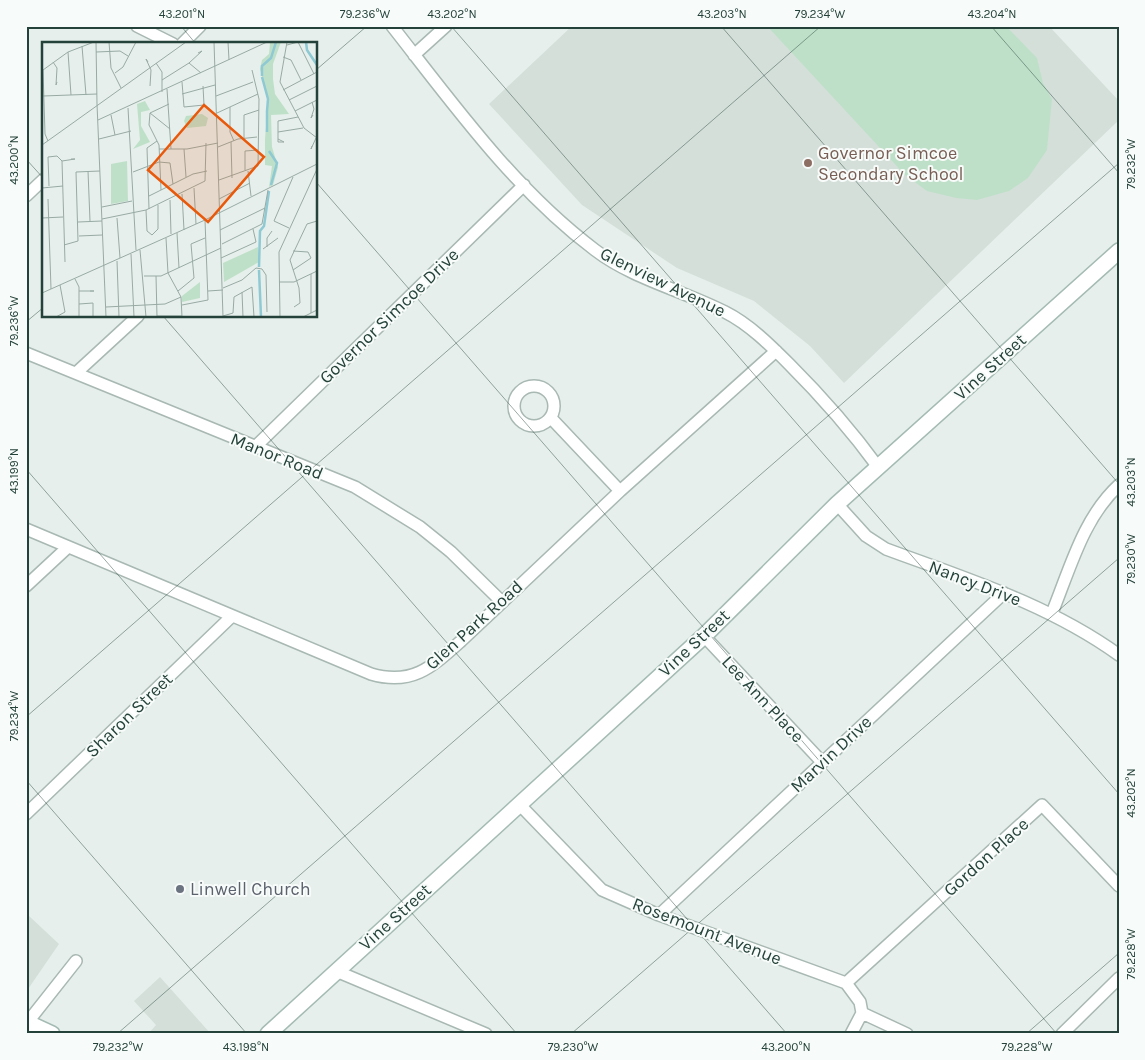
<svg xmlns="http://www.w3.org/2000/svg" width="1145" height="1060" font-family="Karla,sans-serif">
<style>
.built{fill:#d4dfda}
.green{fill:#bfe0c8}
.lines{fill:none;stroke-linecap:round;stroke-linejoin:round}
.street-casing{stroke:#a8b8b2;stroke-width:14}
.secondary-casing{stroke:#a4bbb3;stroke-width:18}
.street{stroke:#fff;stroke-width:11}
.secondary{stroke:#fff;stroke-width:15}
.ticks{fill:none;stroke:#24423a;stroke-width:1;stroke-opacity:0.45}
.education-dot{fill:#8d6e63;stroke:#f7fbf9;stroke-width:2}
.worship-dot{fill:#6b7280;stroke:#f7fbf9;stroke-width:2}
.labels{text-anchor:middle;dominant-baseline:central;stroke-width:4;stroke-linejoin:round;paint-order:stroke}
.education-label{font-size:18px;fill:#785e54;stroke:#f7fbf9;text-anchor:start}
.street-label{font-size:18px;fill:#24423a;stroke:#f7fbf9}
.worship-label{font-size:18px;fill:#5b616d;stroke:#f7fbf9;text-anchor:start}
.inset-river{fill:none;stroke:#8ec9d4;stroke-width:2.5}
.inset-road{fill:none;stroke:#98aaa4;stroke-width:1}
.view{fill:#e8590c;fill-opacity:0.15;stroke:#e8590c;stroke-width:2.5}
.inset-edge{fill:none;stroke:#24423a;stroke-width:2.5}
.neatline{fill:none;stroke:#24423a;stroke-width:2}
.ticks-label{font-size:12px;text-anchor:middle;fill:#24423a}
</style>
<rect width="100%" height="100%" fill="#e6efeb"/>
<!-- built -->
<path class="built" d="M572 26H1049L1119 101V120L844 383 810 346 754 301 677 268 582 205 489 104Z
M28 915 59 944 26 992V916Z
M160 977 211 1034H148L156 1025 134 1001Z"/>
<!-- green -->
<path class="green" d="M767 26H1006L1037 58 1043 83 1052 99 1047 150 1028 178 1009 191 977 200 956 198 927 191 905 175Z"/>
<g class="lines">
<defs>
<path id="street" d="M137 26 173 44
M392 26C454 105 514 189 595 250 633 279 682 290 725 312 749 324 770 345 789 364 821 396 851 430 878 467
M182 44 200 26
M414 55 446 26
M26 196 44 179
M26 353 355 487 420 527 451 552 501 601
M76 373 138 316
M514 406a20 20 0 1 1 40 0a20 20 0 1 1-40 0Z
M551 418 620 491
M255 447 524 185
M837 504 866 536 886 549C967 579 1048 604 1119 655
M26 529 371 674C412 686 432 667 461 641L620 491 776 351
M26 586 68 547
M1052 613C1070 569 1083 518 1119 485
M704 636 822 762
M519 804 602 890 659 915 846 983 860 1002 862 1013
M26 814 231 617
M659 915 1004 593
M336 971 486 1034
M846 983 1042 805 1119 886
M862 1013 907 1034
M27 1023 76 961
M851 1034 862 1013
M1062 1034 1119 978"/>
<path id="secondary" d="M26 1022 52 1034
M268 1034 704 636 837 504 1119 251"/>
</defs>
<!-- street casing -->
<use href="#street" class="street-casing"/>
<!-- secondary casing -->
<use href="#secondary" class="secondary-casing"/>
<!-- street -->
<use href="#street" class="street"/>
<!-- secondary -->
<use href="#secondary" class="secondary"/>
</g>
<!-- ticks -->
<path class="ticks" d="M181 26 196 44M451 26 1119 794M721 26 1119 484M991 26 1119 173M316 70 367 26M26 159 44 179M316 182 1057 1034M163 316 787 1034M26 322 44 307M26 469 517 1034M26 717 821 26M26 780 247 1034M117 1034 1119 163M571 1034 1119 558M1026 1034 1119 953"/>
<!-- markers -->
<circle class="education-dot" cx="808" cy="163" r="5"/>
<circle class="worship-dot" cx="180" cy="889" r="5"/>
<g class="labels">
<!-- education labels -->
<g class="education-label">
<text x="818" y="153">Governor Simcoe<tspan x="818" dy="21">Secondary School</tspan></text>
</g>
<!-- street labels -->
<g class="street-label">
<text transform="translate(663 282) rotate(26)">Glenview Avenue</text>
<text transform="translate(389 316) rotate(-44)">Governor Simcoe Drive</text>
<text transform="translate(990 367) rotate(-42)">Vine Street</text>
<text transform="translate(277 456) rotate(22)">Manor Road</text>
<text transform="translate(975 583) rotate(21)">Nancy Drive</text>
<text transform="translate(474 625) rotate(-42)">Glen Park Road</text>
<text transform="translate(694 643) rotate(-43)">Vine Street</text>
<text transform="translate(763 699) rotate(47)">Lee Ann Place</text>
<text transform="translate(129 715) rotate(-44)">Sharon Street</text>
<text transform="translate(831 754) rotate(-43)">Marvin Drive</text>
<text transform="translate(986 857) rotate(-42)">Gordon Place</text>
<text transform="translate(395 917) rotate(-42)">Vine Street</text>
<text transform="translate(707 931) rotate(21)">Rosemount Avenue</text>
</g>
<!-- worship labels -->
<g class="worship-label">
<text x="190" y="889">Linwell Church</text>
</g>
</g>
<!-- overview -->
<g transform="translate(42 42)">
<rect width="275" height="275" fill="#e6efeb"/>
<path d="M239 0 231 22V37L233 52 247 72 229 73 230 105 236 125 231 143 227 145 230 124 223 123V97L226 59 218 27 220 18 227 12 228 1ZM103 59 108 68 99 70V84L108 100 91 107 98 98 95 62ZM160 72 166 76 164 84 145 86 142 79 144 74ZM85 119 86 159 69 162V122ZM216 205 217 220 182 240 181 221ZM158 240V256L140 260V254Z" fill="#bfe0c8"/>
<path class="inset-river" d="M264 0 265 8 275 23M220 34V24L229 16 234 0M220 35 226 57 225 69M225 90V69M227 109 235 121 229 143M217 225 218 189 222 184 227 149M217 228 219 275"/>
<path class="inset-road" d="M54 0 55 62M67 0 69 26 79 46M172 0 181 275M186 0 187 18M245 0 238 40 262 86 275 96M245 3 256 0 272 32M40 4 44 53M26 10 29 53M54 10 78 9 86 14M241 15 249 18 259 38M11 20 15 26 14 43 15 40M106 20 104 17 109 28 108 44M114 21 120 30V50M147 21 160 9 156 11M210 28 217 57 216 124M73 31 81 25 94 0M120 38 147 21 159 31M140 40 142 65 162 63 161 44M125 47 129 107M241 48 275 30M140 52 173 43M1 54 55 52M174 54 211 40M247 58 275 44M270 60 272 67 269 76 271 73M55 62 64 275M188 65V90L192 99M86 66 94 208M253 69 275 58M108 71 107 83 117 103 119 148M108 71 128 87M108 71 127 62M175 71 216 52M69 73 73 93M56 78 225 0M236 90 261 86M202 96V73L217 68M57 97 89 89M236 97 242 100H236V79L256 75M6 99 3 92 1 28 26 10 52 0M189 100 190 136M0 103 144 0M270 104 269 107 274 96M176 105 196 97 215 95M117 107H145L176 101M142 107 144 135M20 119 33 117H29M203 128V109L216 108M46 129 48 179M206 129 209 154M91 130 117 120 128 121 131 142M177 138 216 124M7 144 6 115 15 114 20 119 23 220M0 146 21 144M152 146 154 182M140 152 142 188M107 154 151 132 165 129M6 157 9 247M177 157 208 141M128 158 129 192M60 165 90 159M107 167 105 106 115 99M104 168 105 189 110 193M0 176 21 175M75 176 78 216M60 177 104 168 163 139 164 101M36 180 60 179M247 186 232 179 251 135M178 188 223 166M135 191 137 226M110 193 116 187V163M37 194 60 193M124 196 126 231 139 255 140 275M180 202 220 182 226 148M22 203 36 199 34 130 58 129M225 205V196L230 189M221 207 236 196M98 208 104 275M251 209 266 210 269 216 251 228M89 212 92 275M179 216 214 200 211 187M75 219 77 275M220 227 224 233 225 270M269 232V271M102 234H119L179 206M114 234 115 275M33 237 37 245V275M237 240H252L275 229M210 245 212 275M181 246 200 238 214 226 220 227M37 249H52H48M136 249 152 236 149 202 163 196M166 249 181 248M200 250 201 275M0 251 163 178 275 122M37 262 51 261V275M140 263 166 258 163 178M64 265 123 262 139 255M252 265 258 261 257 246 248 218 265 182 275 179M115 274H140M181 274 191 271 192 255 210 245M14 275 23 270 18 243M238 275 237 210 275 127M261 275 275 268"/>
<path class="view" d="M162 63 222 115 166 180 106 128Z"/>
<rect width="275" height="275" class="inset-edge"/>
</g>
<!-- border -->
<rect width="1145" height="1060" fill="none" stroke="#f7fbf9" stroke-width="55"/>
<rect x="28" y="28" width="1090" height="1004" class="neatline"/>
<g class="ticks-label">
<text x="182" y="18">43.201°N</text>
<text x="365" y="18">79.236°W</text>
<text x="452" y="18">43.202°N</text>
<text x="722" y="18">43.203°N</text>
<text x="820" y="18">79.234°W</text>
<text x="992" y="18">43.204°N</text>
<text transform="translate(14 160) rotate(-90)" y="4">43.200°N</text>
<text transform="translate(1131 164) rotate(-90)" y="4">79.232°W</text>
<text transform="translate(14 321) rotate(-90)" y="4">79.236°W</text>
<text transform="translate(14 471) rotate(-90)" y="4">43.199°N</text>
<text transform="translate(1131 482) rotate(-90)" y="4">43.203°N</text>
<text transform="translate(1131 559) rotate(-90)" y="4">79.230°W</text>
<text transform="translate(14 716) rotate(-90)" y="4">79.234°W</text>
<text transform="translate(1131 793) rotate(-90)" y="4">43.202°N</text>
<text transform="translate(1131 954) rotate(-90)" y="4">79.228°W</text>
<text x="118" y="1051">79.232°W</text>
<text x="246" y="1051">43.198°N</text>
<text x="573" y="1051">79.230°W</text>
<text x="786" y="1051">43.200°N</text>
<text x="1027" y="1051">79.228°W</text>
</g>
</svg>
